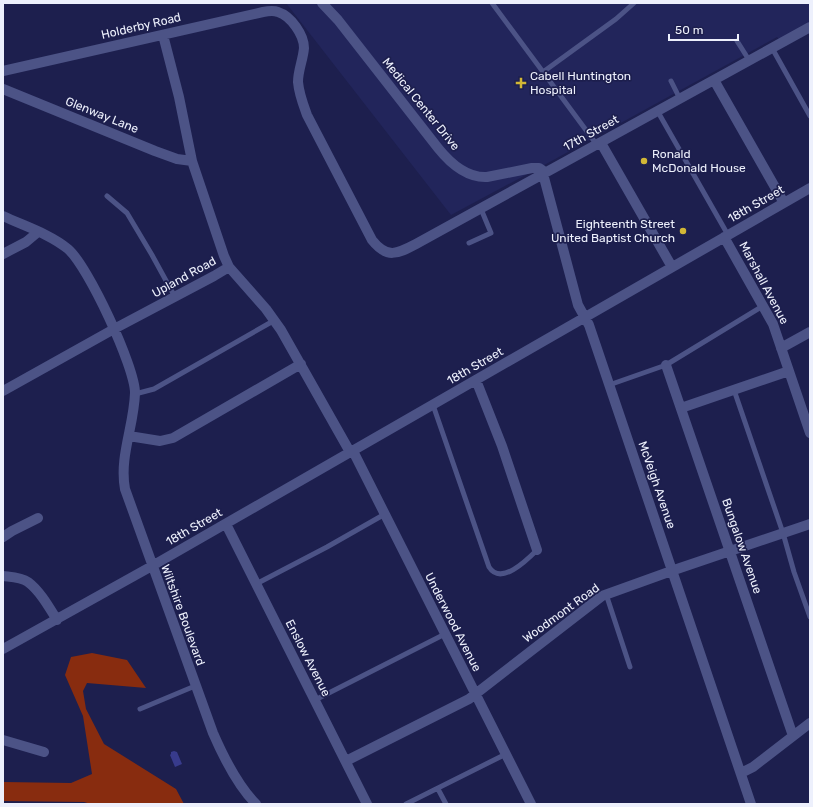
<svg xmlns="http://www.w3.org/2000/svg" width="813" height="807" font-family="Rubik,sans-serif">
<style>
.built{fill:#22255b}
.forest{fill:#882c0f}
.water{fill:#383b8c}
.lines{fill:none;stroke-linecap:round;stroke-linejoin:round}
.service{stroke:#4c5386;stroke-width:5}
.minor{stroke:#4c5386;stroke-width:10}
.poi-dot{fill:#d2b736;stroke:#1d1f4e;stroke-width:1.5}
.labels{text-anchor:middle;dominant-baseline:central;stroke-width:3.5;stroke-linejoin:round;paint-order:stroke}
.street-label{font-size:12px;fill:#edf0fc;stroke:#1d1f4e}
.poi-label{font-size:12px;fill:#edf0fc;stroke:#1d1f4e;text-anchor:start}
</style>
<rect width="100%" height="100%" fill="#1d1f4e"/>
<!-- built -->
<path class="built" d="M286 3H810V21L779 39 777 37 546 164 451 215Z"/>
<!-- forest -->
<path class="forest" d="M92 653 127 660 146 688 87 683 83 691 86 709 104 744 176 789 184 804H91L84 802 3 801V782L71 783 92 774 83 716 65 675 71 657Z"/>
<!-- water -->
<path class="water" d="M174 751 177 752 182 764 175 767 170 755 171 754V752Z"/>
<g class="lines">
<!-- service -->
<path class="service" d="M492 3 597 145
M737 41 749 60
M772 48 810 116
M543 72 616 19 634 3
M671 81 680 99
M658 112 728 235
M107 196 127 213 152 255 175 297
M469 243 491 233 481 209
M609 385 666 365 763 306
M734 390 783 533 794 572 810 617
M135 394 154 389 275 320
M433 405 489 567C501 586 527 560 537 550
M256 584 327 547 385 514
M606 594 630 667
M315 700 445 634
M140 709 195 686
M438 789 446 804
M406 804 506 754"/>
<!-- minor -->
<path class="minor" d="M322 3 338 20 438 148C450 163 467 178 487 177L532 168H539L542 170 578 305 589 325 751 804
M163 35 179 97 192 161 224 256 229 267 266 309 281 330 350 452
M3 71 263 12C268 11 273 10 278 12 291 16 304 35 304 48 303 60 298 70 298 82 299 94 303 104 307 115L372 240C387 259 397 254 416 244L810 27
M714 80 784 203
M3 89 155 151 177 159 192 161
M601 143 672 267
M3 216C24 226 50 234 68 249 88 266 135 367 135 393 134 426 119 457 125 489L213 733C223 756 238 786 256 804
M724 237 773 324 810 433
M3 254 26 242 38 232
M781 348 810 332
M666 365 793 736
M476 380 502 446 537 550
M3 391 114 329 214 276 229 267
M681 408 789 371
M129 436 160 441 173 438 301 364
M353 451 531 804
M226 524 367 804
M3 537 12 531 38 518
M3 576C11 577 21 577 28 582 40 591 49 607 57 620
M3 649 152 566 810 188
M3 740 44 752
M346 761 469 699 602 596 677 569 810 524
M741 773 753 767 810 723"/>
</g>
<!-- markers -->
<g class="poi-dot">
<path d="M519 77h4v4h4v4h-4v4h-4v-4h-4v-4h4z"/>
<circle cx="644" cy="161" r="4"/>
<circle cx="683" cy="231" r="4"/>
</g>
<g class="labels">
<!-- street labels -->
<g class="street-label">
<text transform="translate(141 26) rotate(-13)">Holderby Road</text>
<text transform="translate(421 104) rotate(51)">Medical Center Drive</text>
<text transform="translate(102 115) rotate(22)">Glenway Lane</text>
<text transform="translate(591 133) rotate(-29)">17th Street</text>
<text transform="translate(756 204) rotate(-30)">18th Street</text>
<text transform="translate(184 277) rotate(-29)">Upland Road</text>
<text transform="translate(764 283) rotate(62)">Marshall Avenue</text>
<text transform="translate(475 366) rotate(-30)">18th Street</text>
<text transform="translate(657 485) rotate(71)">McVeigh Avenue</text>
<text transform="translate(194 527) rotate(-30)">18th Street</text>
<text transform="translate(742 546) rotate(71)">Bungalow Avenue</text>
<text transform="translate(561 613) rotate(-36)">Woodmont Road</text>
<text transform="translate(183 615) rotate(70)">Wiltshire Boulevard</text>
<text transform="translate(453 622) rotate(63)">Underwood Avenue</text>
<text transform="translate(308 658) rotate(63)">Enslow Avenue</text>
</g>
<!-- poi labels -->
<g class="poi-label">
<text x="530" y="76">Cabell Huntington<tspan x="530" dy="14">Hospital</tspan></text>
<text x="652" y="154">Ronald<tspan x="652" dy="14">McDonald House</tspan></text>
<text x="675" y="224" text-anchor="end">Eighteenth Street<tspan x="675" dy="14">United Baptist Church</tspan></text>
</g>
</g>
<!-- border -->
<rect width="813" height="807" fill="none" stroke="#edf0fc" stroke-width="8"/>
<!-- scale -->
<path d="M669 34v6h69v-6" fill="none" stroke="#edf0fc" stroke-width="2"/>
<text x="675" y="34" font-size="12" fill="#edf0fc" stroke="#1d1f4e" stroke-width="3" paint-order="stroke">50 m</text>
</svg>
